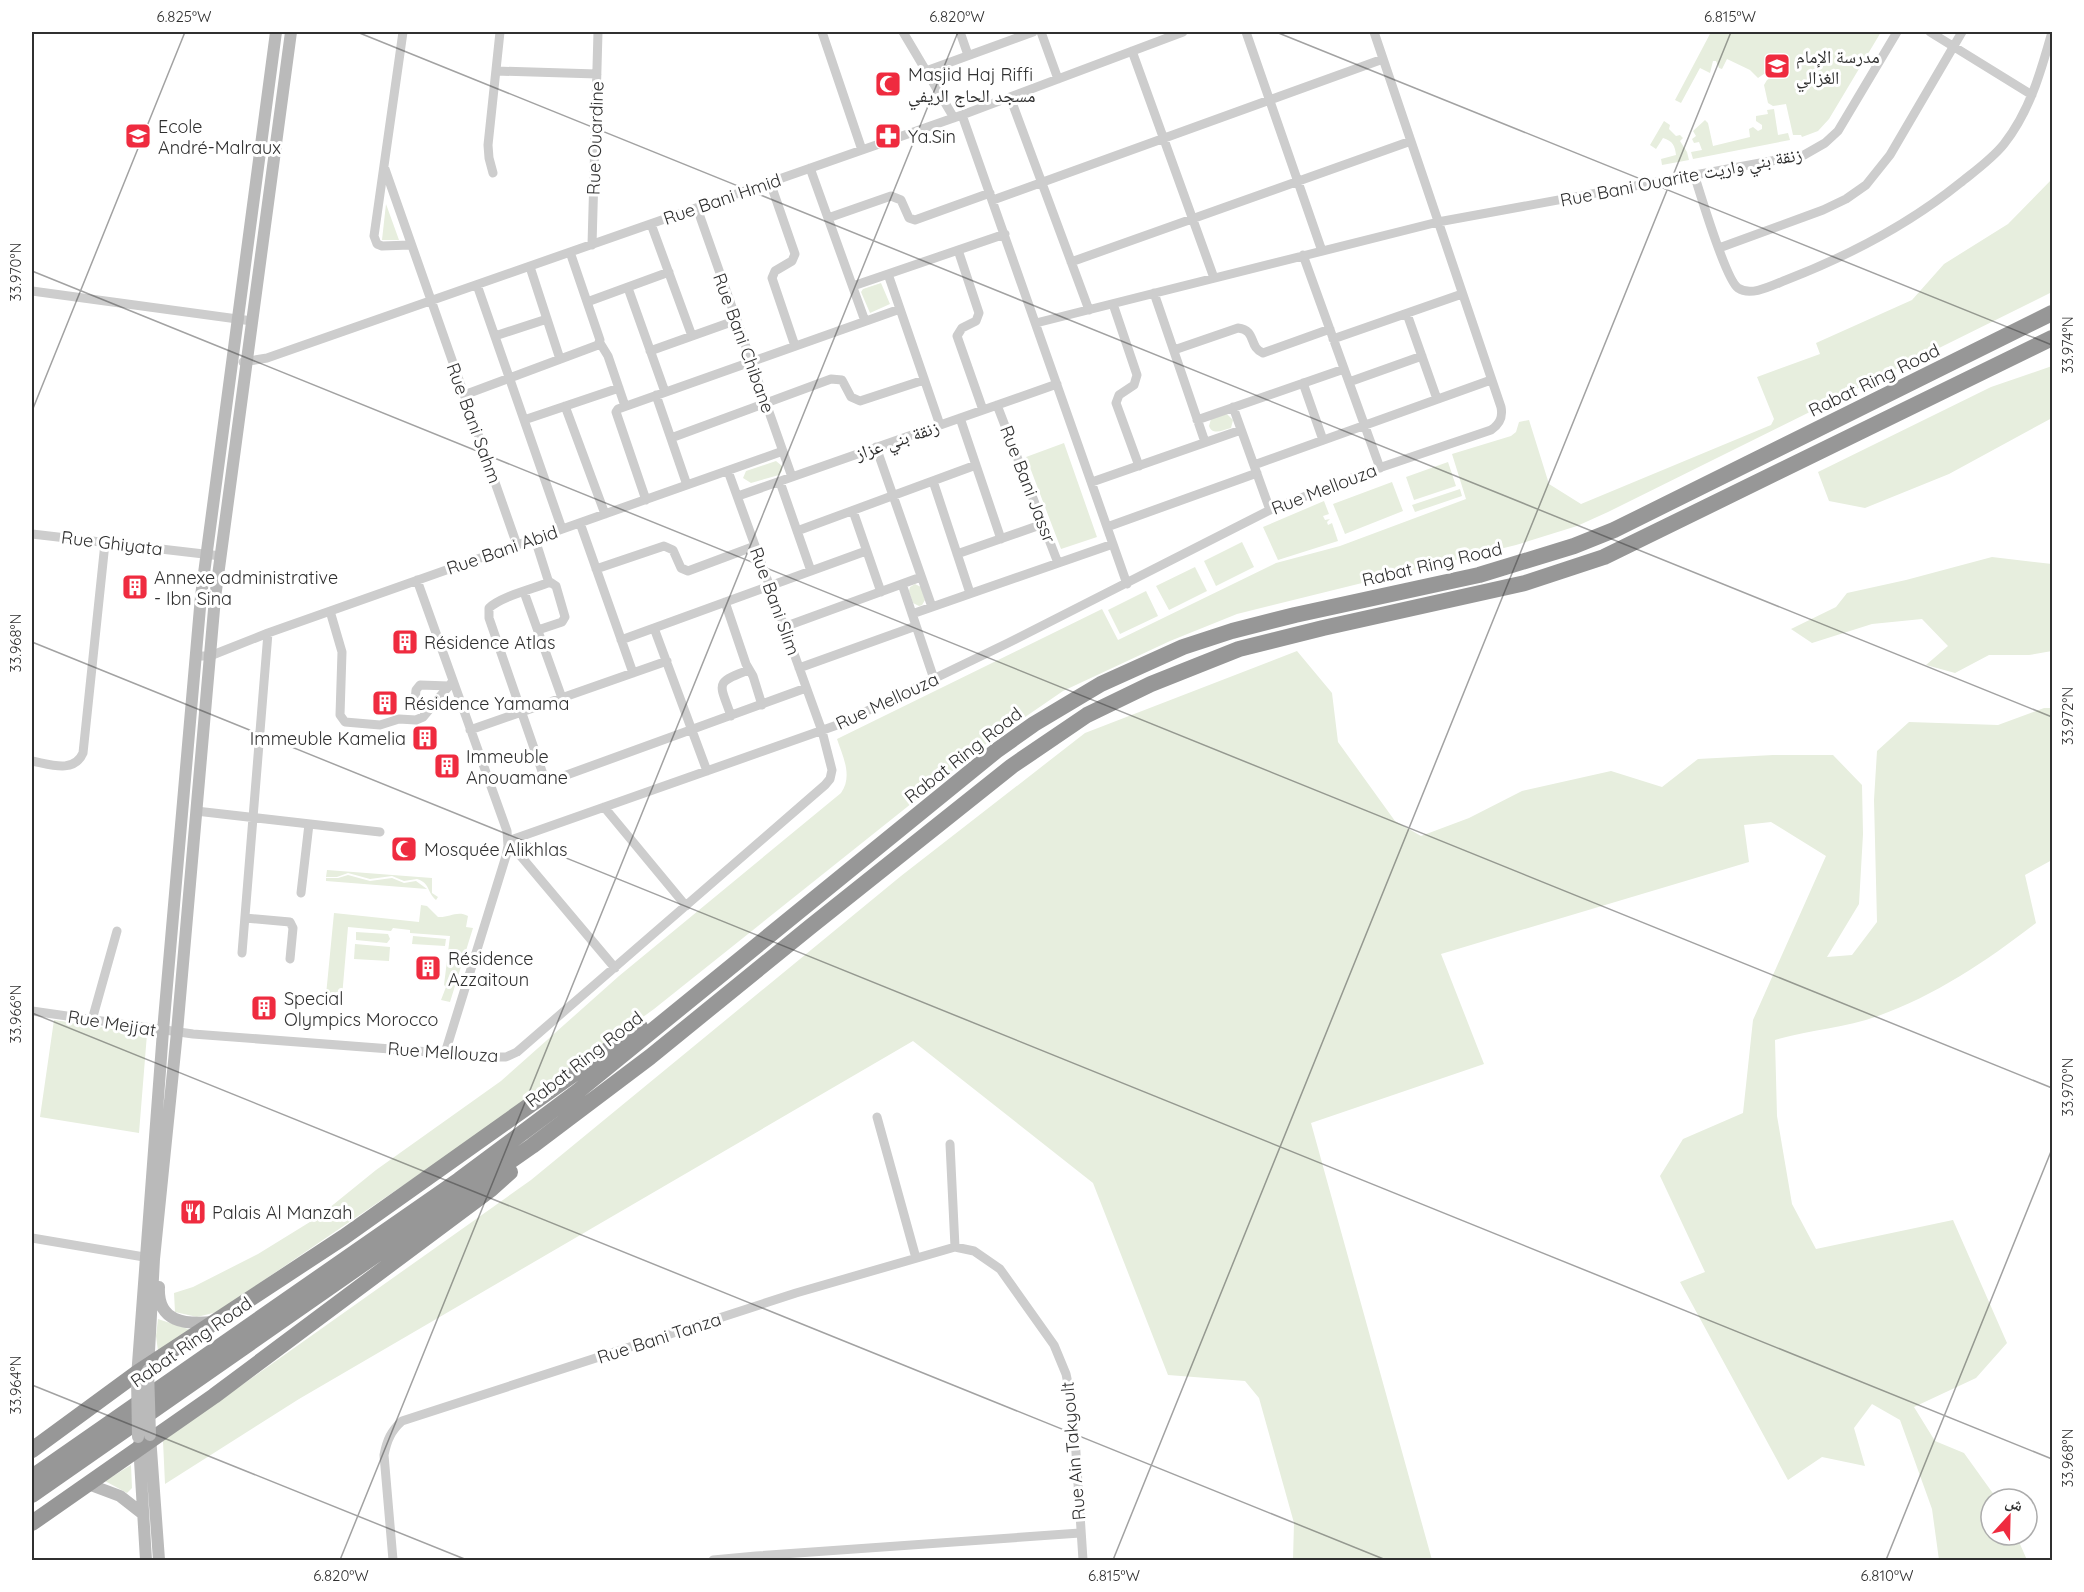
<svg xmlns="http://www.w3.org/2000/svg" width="2084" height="1592" font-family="Quicksand,'Noto Naskh Arabic',sans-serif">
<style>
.green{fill:#e7eede}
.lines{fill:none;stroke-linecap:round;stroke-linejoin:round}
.street{stroke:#cdcdcd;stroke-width:9}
.secondary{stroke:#bababa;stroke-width:12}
.highway{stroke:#979797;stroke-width:16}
.secondary-bridge{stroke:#bababa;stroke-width:12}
.ticks{fill:none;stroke:#303030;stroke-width:1.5;stroke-opacity:0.45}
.labels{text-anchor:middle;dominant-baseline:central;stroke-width:6;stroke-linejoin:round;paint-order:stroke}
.poi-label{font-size:18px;fill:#303030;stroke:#fff;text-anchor:start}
.street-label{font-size:18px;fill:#303030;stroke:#fff}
.neatline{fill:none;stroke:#303030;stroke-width:2}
.ticks-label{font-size:15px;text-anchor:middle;fill:#303030}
</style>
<rect width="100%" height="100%" fill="#fff"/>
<!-- green -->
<path class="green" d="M1711 32H1881L1829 119 1818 131 1802 137 1801 135H1793L1786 104 1773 106 1768 103 1764 85 1767 80 1782 71 1777 65 1758 78 1750 70 1727 59 1722 69 1719 68 1716 61H1713L1710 73 1700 68 1681 103 1675 100Z
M1774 109 1778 135 1788 133 1790 140 1693 159 1691 152 1702 150 1699 142 1694 143 1692 139 1696 136 1693 131 1705 120 1708 123 1713 146 1750 137 1749 129 1753 127 1758 131 1762 129V125L1756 121V116L1768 114 1767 110Z
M1664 121 1670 125 1669 129 1676 136 1680 135 1683 138 1680 141 1687 152 1689 160 1662 165 1661 159 1676 155C1675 146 1673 141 1663 138L1656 149 1650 145Z
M2052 179V292L1608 512 1577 526 1516 545 1237 614 1170 641 1063 691 986 744 654 1009 523 1104 217 1312 197 1317 175 1312 174 1293 193 1287 258 1254 318 1217 376 1170 501 1081 619 976 841 793C853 776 843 757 837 739L1102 609 1118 640 1276 563 1340 546 1466 499 1452 454 1511 436 1516 432 1519 422 1529 420 1549 484 1581 504 1771 425 1774 419 1757 377 1820 354 1816 343 1912 300 1944 264 2008 224Z
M386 204 399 240H382Z
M881 283 890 304 870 313 861 292 863 289Z
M2052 366V418L1949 474 1865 508 1829 501 1818 472 1991 387Z
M1227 414 1233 420 1231 428C1222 430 1213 436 1209 426L1211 419Z
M1064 443 1097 537 1061 549 1026 457Z
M776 461 782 466V471L779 475 751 483 743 478 746 471Z
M1448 462 1456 486 1414 500 1406 477Z
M1392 482 1403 511 1345 534 1333 504Z
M1460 489 1462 496 1415 512 1412 505Z
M1324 501 1329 514 1323 516 1325 520 1330 519 1327 522 1328 525 1332 523 1338 541 1278 560 1263 527Z
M1242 542 1254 567 1216 586 1204 561Z
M1992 557 2052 564V651L2029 655H1989L1955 673 1926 665 1948 646 1922 619 1872 624 1812 643 1791 629 1836 607 1847 593 1906 580Z
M1195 567 1207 591 1169 610 1156 586Z
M915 584 921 587 925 600 922 605 919 606 913 603 909 591 910 587Z
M1146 591 1158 616 1120 634 1108 610Z
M1297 651 1332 693 1338 742 1395 821 1421 836 1469 818 1522 791 1611 771 1662 787 1698 759 1773 755H1833L1862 785 1863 834 1859 904 1827 957 1852 955 1877 922 1874 800 1877 751 1909 722 1998 725 2044 708H2052V860L2025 875 2036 923C1988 960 1935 996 1878 1016 1845 1028 1808 1030 1775 1040L1777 1116 1792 1204 1816 1249 1953 1220 2007 1343 1976 1378 1914 1407 1935 1441 1964 1453 1997 1499H1991V1535H2016L2027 1560H1939L1932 1509 1900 1420 1872 1404 1854 1428 1865 1466 1822 1457 1788 1480 1680 1282 1705 1272 1660 1176 1683 1139 1743 1113 1753 1020 1826 856 1771 822 1744 825 1749 862 1441 954 1484 1064 1311 1123 1432 1560H1293L1294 1523 1259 1398 1245 1381 1168 1375 1093 1183 913 1041 299 1399 165 1484 163 1441 531 1180 901 876 1085 733Z
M327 870 432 878V893L438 897 436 900C427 892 430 883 417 879L404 881 392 876 370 879 348 873 337 877H326Z
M348 875 370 881 392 878 404 883 416 881 427 889 326 881V878H338Z
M421 905 427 906 438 917C449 918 457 910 468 916L466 927 473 928 450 1002 441 1000 446 987 444 985 450 936 410 933V930L393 928 391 931 348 927 342 997 326 995 334 913 419 922Z
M356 932 388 934 390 939 387 943 356 940Z
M413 936 446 939 445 946 412 944Z
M355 944 390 947 389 961 354 959Z
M54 1020 147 1034 139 1133 40 1117Z
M158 1319 191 1330 158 1351 156 1336Z
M131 1465 132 1488 127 1493 105 1481Z"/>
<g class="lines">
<!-- street -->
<path class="street" d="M403 32 374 236 377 244 382 246 410 245
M822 32 862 150
M903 32 954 118
M960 32 968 55
M1041 32 1058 79
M1246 32 1322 251
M1930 32 2032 95
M1132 51 1214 278
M496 71 597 74
M926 71 1033 32
M1010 97 1089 310
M962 115 1127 584
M810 168 865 321
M385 169 517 545
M493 173 489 158 488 145 500 32
M1694 174C1700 193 1726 280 1738 288 1751 297 1773 285 1786 280 1848 256 1908 225 1960 183 1975 171 1992 159 2004 144 2030 111 2041 71 2052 32
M770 182 795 254 792 261 775 271 772 278 795 346
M993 200 1383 59
M697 208 792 477
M828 218 891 196 901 200 909 218 915 220 990 193
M651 224 692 336
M592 245 598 32
M1719 248 1823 210 1846 199 1866 185 1890 155 1962 32
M958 250 979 313 976 321 962 328 957 336 983 410
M1303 255 1380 468
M1071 262 1411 141
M530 267 560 359
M888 274 940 425
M477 285 562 529
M853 286 1005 234
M628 288 665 392
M32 291 252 321
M1154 293 1205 442
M587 302 669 272
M1113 304 1137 375 1134 385 1119 395 1116 403 1139 466
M1407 314 1437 399
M1036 323 1438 222 1804 155 1825 143 1838 131 1897 32
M495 336 547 319
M1333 339 1462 294
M600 343 608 356 625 406
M1174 350 1238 328C1257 330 1248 347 1263 353L1330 329
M650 351 737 320
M243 362 267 358 962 115 1183 32
M1349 382 1422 356
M1303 383 1323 440
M464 395 598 345 600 340 570 252
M656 395 687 485
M997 405 1058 563
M565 406 605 514
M1233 407 1270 510
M960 418 1001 539
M524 420 619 388
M1197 420 1344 369
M671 438 831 379 842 380 851 397 860 401 924 380
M876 447 932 607
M1254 465 1491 380
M933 481 970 593
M780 482 811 571
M1092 482 1241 430
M738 496 1057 384
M646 500 616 412 618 409 900 309
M853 511 881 592
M580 523 633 673
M1107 527 1257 473
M797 531 976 465
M32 534 221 556
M535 539 549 583
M957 554 1043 524
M596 569 664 546 673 550 681 568 688 571 755 546
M417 580 507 831 508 846 506 856 445 1053
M902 584 934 679
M524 592 562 698
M725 602 746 664 753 676 762 705
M330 611 342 652 340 715 345 722 380 725 399 719 416 720 423 717 453 681
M912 614 1113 544
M784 627 921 577
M654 628 707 771
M538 630 562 622 565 617 556 586 550 582C533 589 502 596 489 608V618L544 777 550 781 806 688
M621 640 866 551
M196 656H210L268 633 783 451
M799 668 916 626
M415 702 416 690 420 685 449 686
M731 716C720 683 713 683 749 670
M470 730 667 661
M32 761C49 764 74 774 83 753L105 543
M604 807 686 906
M196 811 380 832
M301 893 309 824
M245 918 290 922 293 928 290 959
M242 953 268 633
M615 968 508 841 840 724 1008 643 1270 510 1370 471 1491 430C1500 424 1503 417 1501 407L1374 32
M32 1011 193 1034 496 1057H506L517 1052 825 785 830 779 832 770 822 731 728 471
M92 1020 117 931
M877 1117 916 1258
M950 1144 955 1247
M32 1238 150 1258
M393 1560 384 1455C387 1440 391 1431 402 1421L796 1293 955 1247 974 1251 1000 1269 1054 1345 1066 1374 1073 1407 1083 1560
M713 1560 756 1556 1080 1533"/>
<!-- secondary -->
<path class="secondary" d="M159 1287C157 1322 185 1325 213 1322
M148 1370 154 1259 177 1032 215 598 291 32
M137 1377 163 1031 201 596 276 32
M150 1436 159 1560
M139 1444 146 1560
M88 1484 120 1496 143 1514"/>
<!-- highway -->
<path class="highway" d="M32 1450 137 1373 344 1237 640 1027
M32 1477 459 1180 577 1092 996 751 1034 724 1101 684 1183 647 1232 631 1295 615 1479 575 1574 546 1614 530 2052 313
M32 1495 532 1146 650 1057 810 927 1012 766 1087 715 1151 684 1239 649 1323 628 1525 583 1604 557 2052 338
M32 1523 214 1396 491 1189 510 1172"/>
<!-- secondary-bridge -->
<path class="secondary-bridge" d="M148 1370 150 1435
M137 1377 138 1437"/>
</g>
<!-- ticks -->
<path class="ticks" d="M357 32 2052 717M1276 32 2052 345M32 271 2052 1088M32 411 185 32M32 642 2052 1459M32 1013 1386 1560M32 1385 467 1560M340 1560 958 32M1113 1560 1731 32M1886 1560 2052 1149"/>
<!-- icons -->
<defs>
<symbol id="school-square" viewBox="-11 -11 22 22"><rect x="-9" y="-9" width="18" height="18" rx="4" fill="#ef2b3f" stroke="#fff"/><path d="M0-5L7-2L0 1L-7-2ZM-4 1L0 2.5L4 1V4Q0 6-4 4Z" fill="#fff"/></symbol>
<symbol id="mosque-square" viewBox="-11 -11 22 22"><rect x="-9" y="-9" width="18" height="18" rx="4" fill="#ef2b3f" stroke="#fff"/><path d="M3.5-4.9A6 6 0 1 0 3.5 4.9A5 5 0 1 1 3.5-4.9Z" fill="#fff"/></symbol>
<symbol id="pharmacy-square" viewBox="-11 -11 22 22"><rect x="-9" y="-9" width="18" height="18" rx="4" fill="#ef2b3f" stroke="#fff"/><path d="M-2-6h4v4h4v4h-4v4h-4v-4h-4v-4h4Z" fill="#fff"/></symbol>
<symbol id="building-square" viewBox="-11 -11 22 22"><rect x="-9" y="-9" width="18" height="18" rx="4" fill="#ef2b3f" stroke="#fff"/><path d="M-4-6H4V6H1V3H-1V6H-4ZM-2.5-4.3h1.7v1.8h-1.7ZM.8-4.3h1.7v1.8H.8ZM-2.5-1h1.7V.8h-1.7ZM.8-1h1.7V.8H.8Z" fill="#fff"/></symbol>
<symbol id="restaurant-square" viewBox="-11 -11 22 22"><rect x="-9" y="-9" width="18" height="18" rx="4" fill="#ef2b3f" stroke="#fff"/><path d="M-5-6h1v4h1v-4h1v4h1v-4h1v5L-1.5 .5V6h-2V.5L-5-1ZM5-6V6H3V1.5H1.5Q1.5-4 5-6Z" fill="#fff"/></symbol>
</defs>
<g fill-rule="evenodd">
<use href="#school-square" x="1762" y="51" width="30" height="30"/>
<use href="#mosque-square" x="873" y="69" width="30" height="30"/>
<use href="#school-square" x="123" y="121" width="30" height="30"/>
<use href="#pharmacy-square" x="873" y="121" width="30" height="30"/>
<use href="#building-square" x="120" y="572" width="30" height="30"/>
<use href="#building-square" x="390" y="627" width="30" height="30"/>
<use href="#building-square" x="370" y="688" width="30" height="30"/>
<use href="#building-square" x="410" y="723" width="30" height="30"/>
<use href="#building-square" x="432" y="751" width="30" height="30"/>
<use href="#mosque-square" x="389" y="834" width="30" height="30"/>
<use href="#building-square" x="413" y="953" width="30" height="30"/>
<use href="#building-square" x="249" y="993" width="30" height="30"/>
<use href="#restaurant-square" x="178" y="1197" width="30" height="30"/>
</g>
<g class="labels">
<!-- poi labels -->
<g class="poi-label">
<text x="1796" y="56">مدرسة الإمام<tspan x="1796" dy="21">الغزالي</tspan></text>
<text x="908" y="74">Masjid Haj Riffi<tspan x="908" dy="21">مسجد الحاج الريفي</tspan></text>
<text x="158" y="126">Ecole<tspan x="158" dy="21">André-Malraux</tspan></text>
<text x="908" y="136">Ya.Sin</text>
<text x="154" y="577">Annexe administrative<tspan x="154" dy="21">- Ibn Sina</tspan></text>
<text x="424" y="642">Résidence Atlas</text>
<text x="404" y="703">Résidence Yamama</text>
<text x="406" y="738" text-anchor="end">Immeuble Kamelia</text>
<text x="466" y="756">Immeuble<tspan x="466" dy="21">Anouamane</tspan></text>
<text x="424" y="849">Mosquée Alikhlas</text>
<text x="448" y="958">Résidence<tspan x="448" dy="21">Azzaitoun</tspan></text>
<text x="284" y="998">Special<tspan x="284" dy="21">Olympics Morocco</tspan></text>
<text x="212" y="1212">Palais Al Manzah</text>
</g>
<!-- street labels -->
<g class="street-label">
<text transform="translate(595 138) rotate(-88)">Rue Ouardine</text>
<text transform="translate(1681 177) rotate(-11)">Rue Bani Ouarite زنقة بني واريت</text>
<text transform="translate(722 199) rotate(-19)">Rue Bani Hmid</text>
<text transform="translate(744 343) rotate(70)">Rue Bani Chibane</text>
<text transform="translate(1874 380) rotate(-26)">Rabat Ring Road</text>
<text transform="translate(474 423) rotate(70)">Rue Bani Sahm</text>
<text transform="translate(897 440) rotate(-19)">زنقة بني عزاز</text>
<text transform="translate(1028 484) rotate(69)">Rue Bani Jassr</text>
<text transform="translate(1324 489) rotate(-21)">Rue Mellouza</text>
<text transform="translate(112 543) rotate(7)">Rue Ghiyata</text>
<text transform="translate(502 550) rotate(-19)">Rue Bani Abid</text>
<text transform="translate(1432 564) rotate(-13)">Rabat Ring Road</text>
<text transform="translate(775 601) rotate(70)">Rue Bani Slim</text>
<text transform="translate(887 701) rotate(-25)">Rue Mellouza</text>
<text transform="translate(963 755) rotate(-38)">Rabat Ring Road</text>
<text transform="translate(112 1023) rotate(9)">Rue Mejjat</text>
<text transform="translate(443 1052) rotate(4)">Rue Mellouza</text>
<text transform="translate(584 1059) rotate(-38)">Rabat Ring Road</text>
<text transform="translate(659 1338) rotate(-18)">Rue Bani Tanza</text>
<text transform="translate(191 1342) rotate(-35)">Rabat Ring Road</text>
<text transform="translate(1073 1451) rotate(-95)">Rue Ain Takyoult</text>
</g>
</g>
<!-- border -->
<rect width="2084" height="1592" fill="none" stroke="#ffffff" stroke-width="66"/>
<!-- north arrow -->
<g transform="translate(2009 1517) rotate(22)"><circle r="28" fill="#ffffff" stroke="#acacac" stroke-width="1.5"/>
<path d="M0-4.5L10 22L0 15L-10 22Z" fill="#ef2b3f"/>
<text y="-9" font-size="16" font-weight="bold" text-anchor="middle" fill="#303030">ش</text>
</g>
<rect x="33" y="33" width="2018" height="1526" class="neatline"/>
<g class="ticks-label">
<text x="184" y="22">6.825°W</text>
<text x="957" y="22">6.820°W</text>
<text x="1730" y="22">6.815°W</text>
<text transform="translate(16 272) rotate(-90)" y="5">33.970°N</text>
<text transform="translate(2068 345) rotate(-90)" y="5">33.974°N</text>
<text transform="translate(16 643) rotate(-90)" y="5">33.968°N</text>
<text transform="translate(2068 716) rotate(-90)" y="5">33.972°N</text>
<text transform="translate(16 1014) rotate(-90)" y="5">33.966°N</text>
<text transform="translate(2068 1087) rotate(-90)" y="5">33.970°N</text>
<text transform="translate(16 1385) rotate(-90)" y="5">33.964°N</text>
<text transform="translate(2068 1458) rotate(-90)" y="5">33.968°N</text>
<text x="341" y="1581">6.820°W</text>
<text x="1114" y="1581">6.815°W</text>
<text x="1887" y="1581">6.810°W</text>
</g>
</svg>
